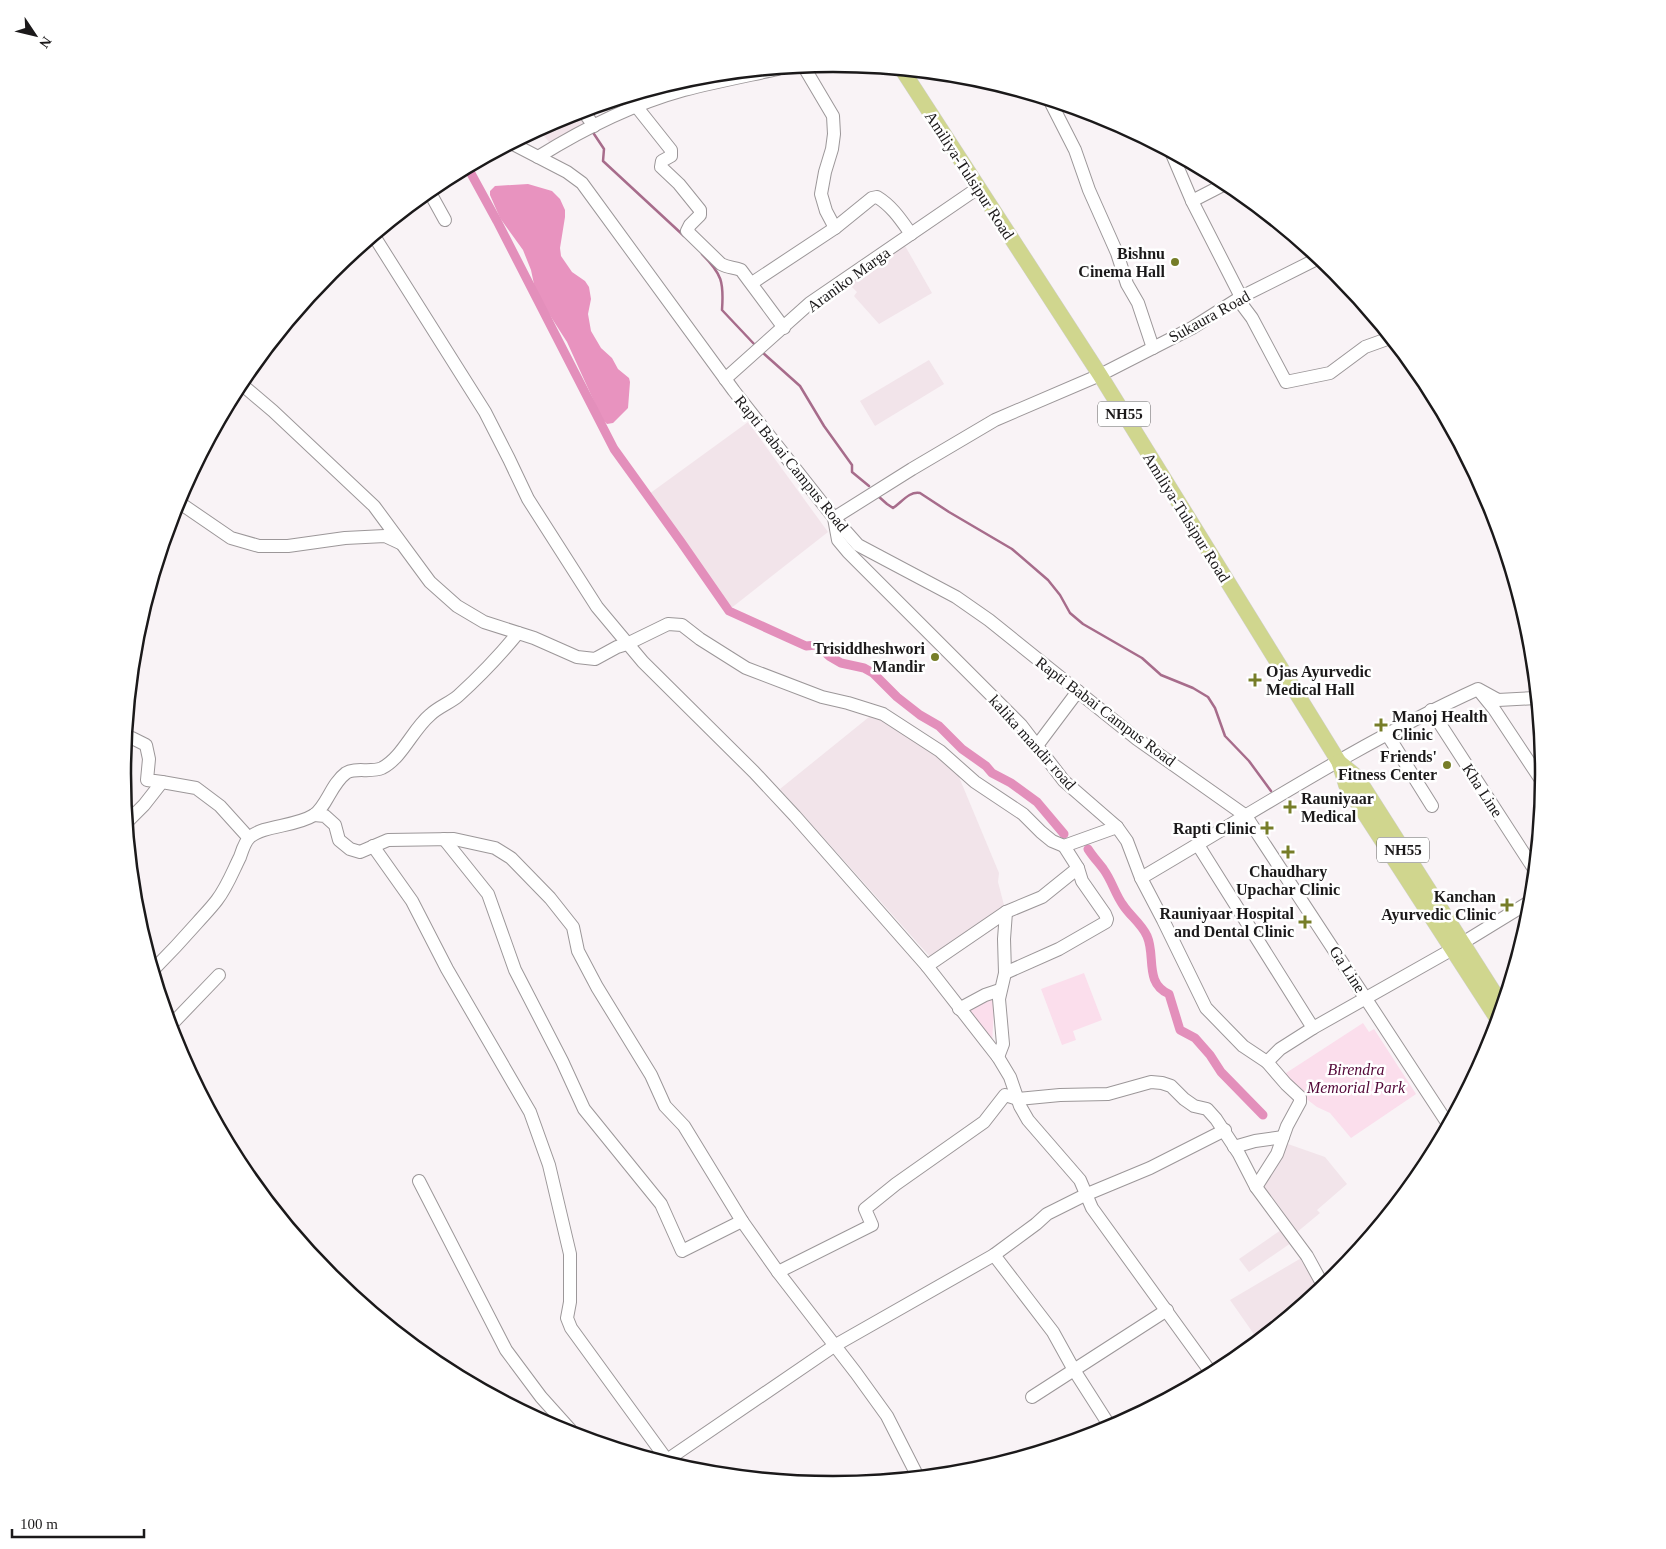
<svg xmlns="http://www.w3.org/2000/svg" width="1666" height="1549" font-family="Georgia,serif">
	<rect width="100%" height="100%" fill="#f9f3f6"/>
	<g fill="#f2e4ea">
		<path d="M577 113 585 123 550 143 539 130 561 118Z"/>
		<path d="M904 244 932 293 879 324 854 296 857 292 846 281Z"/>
		<path d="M929 360 944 384 875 426 860 401Z"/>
		<path d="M748 422 828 532 730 609 649 494Z"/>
		<path d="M874 713 962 774 959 777 999 873 998 882 1005 909 933 960 780 789Z"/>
		<path d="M1288 1144 1325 1157 1347 1184 1317 1210 1320 1213 1296 1233 1262 1185Z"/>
		<path d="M1281 1230 1291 1243 1249 1272 1239 1259Z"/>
		<path d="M1303 1257 1321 1289 1306 1302 1287 1310 1289 1315 1258 1340 1230 1300Z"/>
	</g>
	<g fill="#fbdeec">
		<path d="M1084 973 1102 1020 1073 1031 1076 1040 1062 1045 1041 989Z"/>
		<path d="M995 994 992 1044 966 1009Z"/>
		<path d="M1363 1023 1369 1032 1374 1029 1416 1094 1351 1138 1330 1113 1317 1107 1300 1094 1283 1075Z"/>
	</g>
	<path fill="#e893bf" d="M528 184 552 191 560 199 565 210V217L560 248 561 256 572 272 585 281 589 287 591 299 588 314 591 331 601 348 612 358 618 369 629 378 630 382 628 408 613 423 607 424 602 419 567 342 544 306 535 289 531 270 523 250 500 218 490 195V191L495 186Z"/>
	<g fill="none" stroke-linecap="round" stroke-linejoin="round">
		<g stroke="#a76c8b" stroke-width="2.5">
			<path d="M592 131 604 149 603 161 684 236"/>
			<path d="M702 254C722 274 724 282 722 310L755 345"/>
			<path d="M762 352 800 386 824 426 852 465V472L869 486"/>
			<path d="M878 496 887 504 893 508C902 502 909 491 920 493L949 512 1012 549 1048 580 1060 595 1070 613 1083 624 1142 658 1161 675 1193 688 1208 697 1215 708 1225 736 1249 761 1271 791"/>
		</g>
		<g stroke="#e38fbb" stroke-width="9">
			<path d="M468 168 497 221 614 449 681 542 729 611 806 646 817 645 829 656 841 663 864 668 873 673 897 697 920 715 939 726 962 749 986 766 992 773 1011 783 1037 802 1064 834"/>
			<path d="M1088 849C1093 857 1099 863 1104 870 1112 881 1115 894 1123 905 1130 916 1141 923 1147 936 1156 956 1144 983 1169 994L1180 1030 1195 1038 1210 1055 1221 1072 1263 1115"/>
		</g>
		<g stroke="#9c9799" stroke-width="14">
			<g id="minor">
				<path d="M804 67 833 116 834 134 832 149 825 172 821 194 826 211 835 228"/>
				<path d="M1050 101 1075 150 1089 190 1117 253 1127 284 1138 303 1153 348"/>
				<path d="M636 106 671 150V156L662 161 661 167 679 184 700 210V215L690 225 687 231 721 264C728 268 734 267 741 270L784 328"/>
				<path d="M583 111 594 126"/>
				<path d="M513 144 567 172 582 183 734 391 834 518 858 545 956 597 989 620 1137 739 1246 816 1448 1124"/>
				<path d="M1172 154 1192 201 1241 297 1243 306 1252 318 1286 382 1330 373 1365 347 1390 338"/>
				<path d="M538 157C583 129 633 104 684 90 715 82 746 76 778 69"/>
				<path d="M429 191 445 220"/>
				<path d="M1192 201 1227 183"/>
				<path d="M374 236 485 412 509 459 528 499 597 607 643 662 754 772 795 816 927 966 998 1057 1010 1077 1020 1106 1028 1120 1080 1180 1092 1208 1212 1374"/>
				<path d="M752 283 835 228 872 198 877 197C892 206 901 220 911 234"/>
				<path d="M725 379 810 303 978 188"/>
				<path d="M240 383 273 411 374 506 430 582 457 606 484 622 534 638 577 657 595 659 617 647 627 644 668 624 682 625 700 639 746 668 822 697 848 703 883 714 940 751 975 782 1023 814 1041 832 1052 841 1064 846 1117 827"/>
				<path d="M177 501 231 538 259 546H288L345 538 385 536 400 543"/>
				<path d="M1481 693 1494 709 1543 783"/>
				<path d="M1431 710 1534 869"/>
				<path d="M1387 734 1432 806"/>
				<path d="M126 740 132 738 146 745 149 759 147 780 162 782"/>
				<path d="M1036 747 1078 691"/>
				<path d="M314 815 325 816 335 825 339 840 350 849 360 852 388 840 454 839 495 848 511 858 550 898 573 927 578 951 597 987 651 1075 665 1106 684 1126 742 1221 778 1272 856 1373 887 1416 918 1477"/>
				<path d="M127 822 144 805 162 782 196 788 220 806 248 837"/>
				<path d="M444 839 488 894 515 970 562 1061 584 1109 661 1204 682 1251 742 1221"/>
				<path d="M1198 845 1313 1028"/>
				<path d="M373 846 412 901 447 969 530 1112 549 1165 570 1254V1302L567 1318 571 1328 667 1460 666 1463"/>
				<path d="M1141 878C1252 813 1361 742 1478 689L1498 700 1536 698"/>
				<path d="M927 966 1006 912 1042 897 1078 868 1064 846"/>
				<path d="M153 970C168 955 183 939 197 923 204 915 211 908 217 900 227 887 233 871 240 857 242 851 245 841 250 837 264 825 295 827 314 815 327 806 331 784 346 773 355 767 371 773 382 768 402 758 413 729 430 715 438 707 450 703 458 696 480 676 500 655 518 633"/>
				<path d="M1005 973 1059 949 1106 922 1107 919 1105 914 1082 881 1078 868"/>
				<path d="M959 1009 985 995 1000 990"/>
				<path d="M170 1026 219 975"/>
				<path d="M998 1057 1003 1044 999 999 1005 973 1004 939 1006 912"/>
				<path d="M1267 1062 1280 1049 1313 1028 1451 950 1531 901"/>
				<path d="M1234 1147 1255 1141 1283 1137"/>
				<path d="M419 1181 506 1350 541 1397 576 1436"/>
				<path d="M1256 1187 1277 1154 1287 1126 1300 1102V1097L1286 1084 1267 1062 1243 1046 1206 1008 1163 920 1141 878 1127 841 1117 827 1064 781 1021 725 848 552 838 540 834 518 912 469 995 420 1100 375 1192 328 1241 297 1319 258"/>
				<path d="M994 1255 1053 1332 1074 1370 1111 1428"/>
				<path d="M778 1272 872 1225 865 1209 896 1184 984 1122 1005 1095 1018 1099 1060 1095 1108 1094 1151 1082 1162 1083 1171 1086 1184 1099 1194 1106 1207 1109 1216 1119 1239 1154 1256 1187 1307 1256 1324 1287"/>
				<path d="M1032 1397 1167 1310"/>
				<path d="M667 1460 834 1346 994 1255 1036 1224 1047 1214 1085 1195 1150 1168 1225 1130"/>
			</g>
		</g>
		<g stroke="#d1d1d1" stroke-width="16">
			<g id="major">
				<path d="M903 71 1100 375 1339 762 1346 785 1498 1020"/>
				<path d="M1339 762 1357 777 1502 1005"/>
			</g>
		</g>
		<use href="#minor" stroke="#fff" stroke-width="12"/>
		<use href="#major" stroke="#d0d68e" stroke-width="15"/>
	</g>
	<g fill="#767d28" stroke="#fff" stroke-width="2">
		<circle cx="1175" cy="262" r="5"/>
		<circle cx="935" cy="657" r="5"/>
		<path d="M1252.5 672.5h5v5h5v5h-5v5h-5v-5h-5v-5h5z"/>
		<path d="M1378.5 717.5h5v5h5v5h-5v5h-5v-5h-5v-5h5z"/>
		<circle cx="1447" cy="765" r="5"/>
		<path d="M1287.5 799.5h5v5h5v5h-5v5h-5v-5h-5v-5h5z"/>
		<path d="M1264.5 820.5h5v5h5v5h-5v5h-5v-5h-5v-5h5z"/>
		<path d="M1285.5 844.5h5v5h5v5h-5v5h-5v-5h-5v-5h5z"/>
		<path d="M1504.5 897.5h5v5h5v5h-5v5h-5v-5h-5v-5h5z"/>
		<path d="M1302.5 914.5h5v5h5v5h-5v5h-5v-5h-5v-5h5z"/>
	</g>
	<g text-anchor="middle" stroke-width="5" stroke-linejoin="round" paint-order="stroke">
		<g fill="#fff" stroke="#5f5e5f" stroke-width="1">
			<rect x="1098" y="401.5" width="52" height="25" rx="4"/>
			<rect x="1377" y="837.5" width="52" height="25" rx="4"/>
		</g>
		<g font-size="15" font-weight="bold" fill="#1b191a">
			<text x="1124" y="419">NH55</text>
			<text x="1403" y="855">NH55</text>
		</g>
		<g font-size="16" fill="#1b191a" stroke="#fff">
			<text transform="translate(970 175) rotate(57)" y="6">Amiliya-Tulsipur Road</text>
			<text transform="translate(848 279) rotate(-36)" y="6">Araniko Marga</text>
			<text transform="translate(1209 316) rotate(-29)" y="6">Sukaura Road</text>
			<text transform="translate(792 463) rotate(51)" y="6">Rapti Babai Campus Road</text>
			<text transform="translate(1187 517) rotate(58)" y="6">Amiliya-Tulsipur Road</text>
			<text transform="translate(1106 711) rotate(37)" y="6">Rapti Babai Campus Road</text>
			<text transform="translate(1033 742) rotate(48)" y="6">kalika mandir road</text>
			<text transform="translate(1483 790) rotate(57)" y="6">Kha Line</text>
			<text transform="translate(1348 969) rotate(57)" y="6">Ga Line</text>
		</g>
		<g font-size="16" font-weight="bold" fill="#1b191a" stroke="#fff" text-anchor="end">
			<text x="1165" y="259">Bishnu<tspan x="1165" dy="18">Cinema Hall</tspan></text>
			<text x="925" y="654">Trisiddheshwori<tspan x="925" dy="18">Mandir</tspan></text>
			<text x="1266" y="677" text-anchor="start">Ojas Ayurvedic<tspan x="1266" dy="18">Medical Hall</tspan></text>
			<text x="1392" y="722" text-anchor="start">Manoj Health<tspan x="1392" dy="18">Clinic</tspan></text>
			<text x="1437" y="762">Friends'<tspan x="1437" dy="18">Fitness Center</tspan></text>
			<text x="1301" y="804" text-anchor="start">Rauniyaar<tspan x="1301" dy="18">Medical</tspan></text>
			<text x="1256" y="834">Rapti Clinic</text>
			<text x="1288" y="877" text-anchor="middle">Chaudhary<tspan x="1288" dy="18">Upachar Clinic</tspan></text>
			<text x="1496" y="902">Kanchan<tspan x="1496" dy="18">Ayurvedic Clinic</tspan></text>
			<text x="1294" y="919">Rauniyaar Hospital<tspan x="1294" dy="18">and Dental Clinic</tspan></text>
		</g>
		<g font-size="16" font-style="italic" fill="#540939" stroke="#fff">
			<text x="1356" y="1075">Birendra<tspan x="1356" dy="18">Memorial Park</tspan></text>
		</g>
	</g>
	<path d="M0 0H1666V1549H0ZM131 774a702 702 0 1 1 1404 0a702 702 0 1 1-1404 0Z" fill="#fff" fill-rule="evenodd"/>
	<path fill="none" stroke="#1b191a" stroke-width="2.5" d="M131 774a702 702 0 1 1 1404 0a702 702 0 1 1-1404 0Z"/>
	<g transform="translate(35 35) rotate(125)" stroke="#ffffff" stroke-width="4" paint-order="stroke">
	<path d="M0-4L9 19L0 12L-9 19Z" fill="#1b191a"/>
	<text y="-8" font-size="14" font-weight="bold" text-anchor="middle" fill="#1b191a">N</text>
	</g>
	<path d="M12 1529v8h132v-8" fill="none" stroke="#1b191a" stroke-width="2.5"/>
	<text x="20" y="1529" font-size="15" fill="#1b191a" stroke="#ffffff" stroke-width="4" paint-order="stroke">100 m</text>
</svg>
